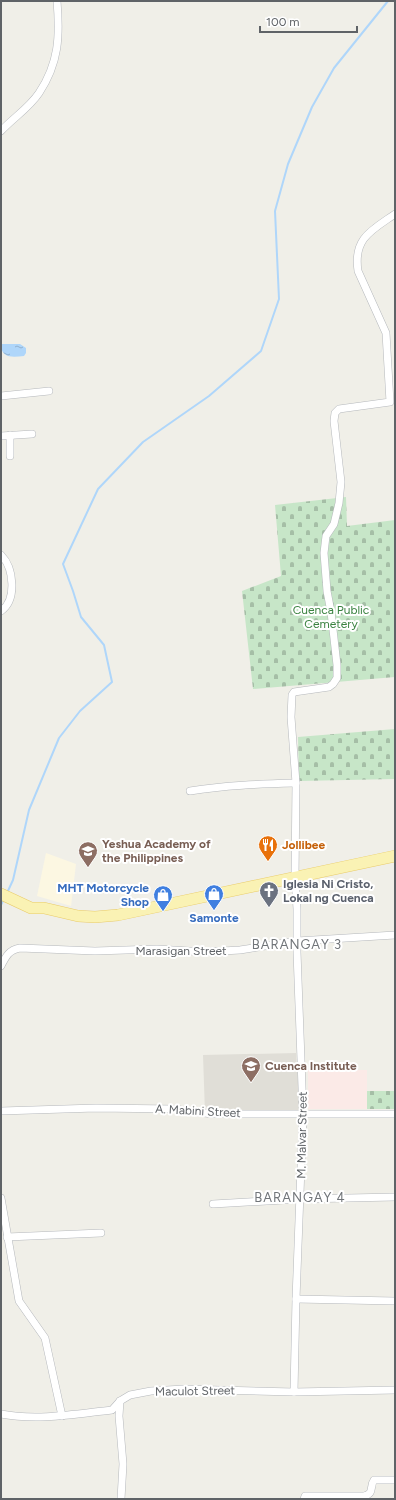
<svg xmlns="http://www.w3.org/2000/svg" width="396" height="1500" font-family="Figtree,sans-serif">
	<defs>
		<pattern id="cemetery-stones" width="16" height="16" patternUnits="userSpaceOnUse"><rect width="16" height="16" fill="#c7e6c8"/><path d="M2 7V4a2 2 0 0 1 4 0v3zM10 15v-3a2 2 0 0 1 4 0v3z" fill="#a5bea6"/></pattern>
		<pattern id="water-ripples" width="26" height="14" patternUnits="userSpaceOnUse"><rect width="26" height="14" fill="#afd6fa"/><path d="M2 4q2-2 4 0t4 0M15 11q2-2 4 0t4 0" fill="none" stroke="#92b1ce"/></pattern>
	</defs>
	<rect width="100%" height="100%" fill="#f0efe8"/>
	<path fill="#fcf7e2" d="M46 853 76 864 71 906 37 896Z"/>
	<path fill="#e0ded7" d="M296 1053 300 1112 205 1113 203 1055Z"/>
	<rect fill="#fbeae7" x="308" y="1070" width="59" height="39"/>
	<g fill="url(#cemetery-stones)">
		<path d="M346 497 347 526 395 520V677L253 689 242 591 281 576 275 505Z"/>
		<path d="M395 729V779L299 781 298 737Z"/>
		<rect x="367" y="1091" width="28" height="18"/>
	</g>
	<path fill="url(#water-ripples)" d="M1 344H20L26 348V353L24 356C13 357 1 359 1 344Z"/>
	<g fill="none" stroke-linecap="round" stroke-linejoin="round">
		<g stroke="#afd6fa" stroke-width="2">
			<path d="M7 893 13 880 29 810 59 738 80 711 112 682 104 645 81 617 73 591 63 564 98 489 143 442 209 396 261 351 279 299 275 211 288 164 312 107 334 68 388 1"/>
			<path d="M1 905 4 899"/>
		</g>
		<g stroke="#b5b8bc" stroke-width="8">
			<g id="street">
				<path d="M1 131C13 118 29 108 39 93 59 63 60 36 57 1"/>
				<path d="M1 396 49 391"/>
				<path d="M1 436 32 434"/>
				<path d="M10 456V435"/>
				<path d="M1 555C14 568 17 600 1 611"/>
				<path d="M190 791C225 785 261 784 296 783"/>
				<path d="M1 966C6 956 9 950 20 948L95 951 157 949 205 952 240 950 297 941 395 935"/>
				<path d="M1 1111 96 1108 174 1109 212 1114H395"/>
				<path d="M1 1198 19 1301 45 1338 62 1416"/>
				<path d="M213 1204 301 1199 395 1197"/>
				<path d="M7 1237 101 1233"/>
				<path d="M296 1299 395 1301"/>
				<path d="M294 1392 296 1299 303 1114 297 952V909L295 878 296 783 291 717 292 695 294 692 329 687 333 684 337 678V665L331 612 327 591 324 553 326 536 334 524 339 503 341 482 334 421 335 413 339 409 390 402 386 333 358 271C353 238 372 230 395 214"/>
				<path d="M120 1401 119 1416 123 1464 121 1499"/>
				<path d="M1 1414C38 1421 75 1414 112 1410L120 1401 130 1395 151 1391 183 1389 294 1392 395 1390"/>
				<path d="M304 1499 305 1496H364C375 1493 369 1487 374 1480H395"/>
			</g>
		</g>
		<g stroke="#e9cb69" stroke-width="12">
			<path id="primary" d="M1 894 31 908H44L78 916 95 917 118 915 395 856"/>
		</g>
		<use href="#street" stroke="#fff" stroke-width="7"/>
		<use href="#primary" stroke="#faf2b4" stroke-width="11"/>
	</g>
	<defs>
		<g id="restaurant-pin" transform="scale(1)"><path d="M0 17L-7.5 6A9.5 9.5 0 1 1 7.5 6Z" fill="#e8710a" stroke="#fff"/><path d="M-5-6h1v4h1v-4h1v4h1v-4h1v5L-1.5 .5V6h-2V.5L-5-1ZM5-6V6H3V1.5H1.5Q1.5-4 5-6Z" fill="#fff"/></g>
		<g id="school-pin" transform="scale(1)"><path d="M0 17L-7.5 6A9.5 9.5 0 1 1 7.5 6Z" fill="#8d6e63" stroke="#fff"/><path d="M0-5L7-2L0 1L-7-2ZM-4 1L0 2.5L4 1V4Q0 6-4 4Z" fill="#fff"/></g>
		<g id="church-pin" transform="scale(1)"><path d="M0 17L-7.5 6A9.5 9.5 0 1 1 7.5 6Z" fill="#6b7280" stroke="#fff"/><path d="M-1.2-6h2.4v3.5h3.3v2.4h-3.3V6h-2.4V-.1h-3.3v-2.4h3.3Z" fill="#fff"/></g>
		<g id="shop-pin" transform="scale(1)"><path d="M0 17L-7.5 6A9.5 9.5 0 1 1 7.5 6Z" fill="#3f7fe0" stroke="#fff"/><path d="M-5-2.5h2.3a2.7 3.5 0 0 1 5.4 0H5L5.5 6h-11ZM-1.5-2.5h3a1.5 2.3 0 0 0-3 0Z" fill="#fff"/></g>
	</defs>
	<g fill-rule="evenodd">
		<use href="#restaurant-pin" x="268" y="845"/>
		<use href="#school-pin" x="88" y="851"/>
		<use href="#church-pin" x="269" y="891"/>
		<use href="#shop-pin" x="214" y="894"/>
		<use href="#shop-pin" x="163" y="895"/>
		<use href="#school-pin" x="251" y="1066"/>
	</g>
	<g text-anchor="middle" stroke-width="4" stroke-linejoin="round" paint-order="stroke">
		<g font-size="12" fill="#3b8341" stroke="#fff">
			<text x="331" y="614">Cuenca Public<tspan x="331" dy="14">Cemetery</tspan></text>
		</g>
		<g font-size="12" font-weight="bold" fill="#785e54" stroke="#fff" text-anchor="start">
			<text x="102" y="848">Yeshua Academy of<tspan x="102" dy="14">the Philippines</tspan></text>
			<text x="265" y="1070">Cuenca Institute</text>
		</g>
		<g font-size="12" font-weight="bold" fill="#c56008" stroke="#fff" text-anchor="start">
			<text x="282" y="849">Jollibee</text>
		</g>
		<g font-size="12" font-weight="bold" fill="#5b616d" stroke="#fff" text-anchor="start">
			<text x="283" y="888">Iglesia Ni Cristo,<tspan x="283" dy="14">Lokal ng Cuenca</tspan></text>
		</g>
		<g font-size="12" font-weight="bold" fill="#366cbe" stroke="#fff" text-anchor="end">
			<text x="149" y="892">MHT Motorcycle<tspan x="149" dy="14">Shop</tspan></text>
			<text x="214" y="922" text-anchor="middle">Samonte</text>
		</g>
		<g font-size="12" fill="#5f6367" stroke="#fff">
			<text x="181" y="955">Marasigan Street</text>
			<text transform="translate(198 1111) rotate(3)" y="4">A. Mabini Street</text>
			<text transform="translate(302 1135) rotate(-89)" y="4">M. Malvar Street</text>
			<text transform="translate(195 1391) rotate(-1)" y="4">Maculot Street</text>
		</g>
		<g font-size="13" letter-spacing="1" fill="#717579" stroke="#fff">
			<text x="297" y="949">BARANGAY 3</text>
			<text x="300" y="1202">BARANGAY 4</text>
		</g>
	</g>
	<rect width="396" height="1500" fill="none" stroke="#5f6367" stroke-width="4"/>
	<path d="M260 26v6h97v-6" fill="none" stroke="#5f6367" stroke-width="2"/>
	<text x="266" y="26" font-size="12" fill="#5f6367" stroke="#ffffff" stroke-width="3" paint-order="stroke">100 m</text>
</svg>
